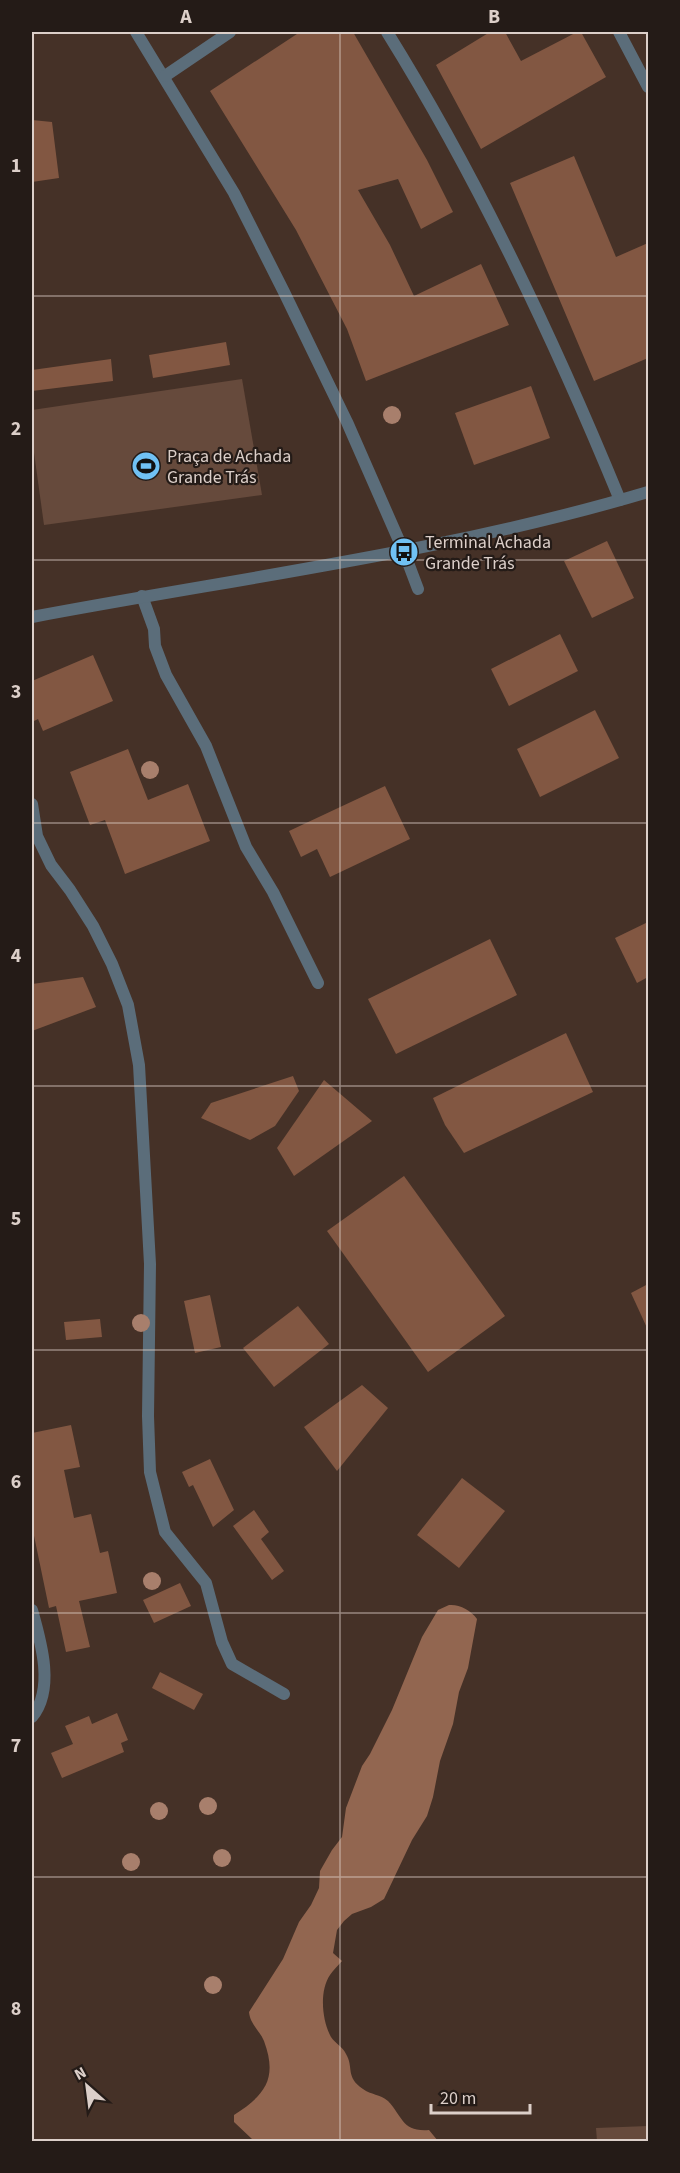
<svg xmlns="http://www.w3.org/2000/svg" width="680" height="2173" font-family="'Source Sans 3',sans-serif">
	<rect width="100%" height="100%" fill="#453127"/>
	<g fill="#664a3c">
		<path d="M242 379 262 495 44 525 32 438V410Z"/>
		<path d="M648 2126V2141H597L596 2128Z"/>
	</g>
	<path fill="#926650" d="M449 1605C459 1604 471 1610 477 1619L468 1668 459 1692 453 1724 440 1761 433 1797 427 1816 412 1840 384 1899 371 1907 352 1914 344 1921 337 1930 333 1953 342 1961C338 1966 333 1970 330 1975 319 1991 322 2021 331 2037 335 2043 343 2047 346 2054 354 2067 345 2077 363 2089 371 2095 380 2094 388 2101 403 2117 402 2132 429 2130L438 2141H259L252 2139 234 2122V2115C265 2095 278 2079 264 2041 260 2031 250 2024 249 2012L283 1959 299 1922 311 1905 319 1888 320 1871 332 1850 342 1837 346 1808 362 1766 370 1754 392 1710 422 1637 438 1610Z"/>
	<g fill="#825742">
		<path d="M300 32H353L427 160 453 212 421 229 398 179 358 190 390 245 414 296 481 264 509 325 366 381 347 329 296 230 210 91Z"/>
		<path d="M490 32H505L521 61 577 32H581L606 77 481 149 436 65Z"/>
		<path d="M32 120 52 122 59 178 32 182Z"/>
		<path d="M574 156 616 257 648 243V358L594 381 510 183Z"/>
		<path d="M226 342 230 365 153 378 149 355Z"/>
		<path d="M111 359 113 381 32 391V370Z"/>
		<path d="M531 386 550 438 474 465 455 413Z"/>
		<path d="M607 541 634 598 592 618 564 561Z"/>
		<path d="M560 634 578 671 509 706 491 669Z"/>
		<path d="M93 655 113 701 43 731 38 719 32 722V695L34 692 32 681Z"/>
		<path d="M595 710 619 758 540 797 517 749Z"/>
		<path d="M128 749 148 800 188 784 210 841 125 874 105 820 90 825 70 772Z"/>
		<path d="M385 786 410 839 330 877 317 849 301 857 289 831Z"/>
		<path d="M648 922V977L637 983 615 938Z"/>
		<path d="M490 939 517 995 396 1054 368 999Z"/>
		<path d="M83 977 96 1007 32 1031V984Z"/>
		<path d="M566 1033 593 1092 464 1153 445 1125 433 1098Z"/>
		<path d="M293 1076 299 1091 275 1126 250 1140 201 1118 211 1103Z"/>
		<path d="M324 1080 372 1121 294 1176 277 1148Z"/>
		<path d="M404 1176 505 1316 428 1372 327 1231Z"/>
		<path d="M648 1284V1330L631 1293Z"/>
		<path d="M210 1295 221 1347 195 1353 184 1301Z"/>
		<path d="M298 1306 329 1344 274 1387 243 1348Z"/>
		<path d="M100 1319 102 1337 66 1340 64 1322Z"/>
		<path d="M362 1385 388 1408 337 1471 304 1427Z"/>
		<path d="M71 1425 80 1467 64 1470 74 1518 91 1514 100 1553 108 1551 117 1593 79 1601 90 1647 66 1652 56 1606 49 1608 32 1526V1433Z"/>
		<path d="M210 1459 234 1510 213 1527 193 1485 189 1487 182 1472Z"/>
		<path d="M462 1478 505 1511 459 1568 417 1535Z"/>
		<path d="M254 1510 269 1532 261 1539 284 1571 272 1580 233 1526Z"/>
		<path d="M180 1583 191 1606 154 1623 143 1600Z"/>
		<path d="M160 1672 203 1694 194 1710 152 1688Z"/>
		<path d="M117 1713 128 1740 121 1743 124 1752 62 1778 51 1753 73 1744 65 1726 89 1716 92 1724Z"/>
	</g>
	<g fill="none" stroke-linecap="round" stroke-linejoin="round">
		<path stroke="#5b6d7a" stroke-width="12" d="M619 32 648 87"/>
		<g stroke="#5b6d7a" stroke-width="12">
			<path d="M136 32 234 193 284 292 347 422 404 552 418 589"/>
			<path d="M387 32C479 180 554 339 620 500"/>
			<path d="M165 76 230 32"/>
			<path d="M142 596 154 629 155 646 166 675 206 746 246 847 273 892 318 983"/>
			<path d="M32 617C238 578 447 552 648 492"/>
			<path d="M32 804 37 836 51 865 70 890 93 926 112 964 128 1005 139 1065 150 1264 148 1416 150 1472 165 1532 206 1583 222 1642 232 1664 284 1694"/>
			<path d="M32 1610C41 1642 55 1689 32 1717"/>
		</g>
	</g>
	<g fill="#a87f6c">
		<circle cx="392" cy="415" r="9"/>
		<circle cx="150" cy="770" r="9"/>
		<circle cx="141" cy="1323" r="9"/>
		<circle cx="152" cy="1581" r="9"/>
		<circle cx="208" cy="1806" r="9"/>
		<circle cx="159" cy="1811" r="9"/>
		<circle cx="222" cy="1858" r="9"/>
		<circle cx="131" cy="1862" r="9"/>
		<circle cx="213" cy="1985" r="9"/>
	</g>
	<path fill="none" stroke="#dccfc9" stroke-width="1.5" stroke-opacity="0.55" d="M340 32V2142M32 296H648M32 560H648M32 823H648M32 1086H648M32 1350H648M32 1613H648M32 1877H648"/>
	<defs>
		<g id="stadium-disc" transform="scale(1.5)"><circle r="9.5" fill="#70c1f4" stroke="#241b17"/><path d="M0-5a6.5 5 0 1 0 0 10a6.5 5 0 1 0 0-10ZM-3.5-1.8h7v3.6h-7Z" fill="#111"/></g>
		<g id="bus-disc" transform="scale(1.5)"><circle r="9.5" fill="#70c1f4" stroke="#241b17"/><path d="M-5-6H5V4H4V6H2V4H-2V6H-4V4H-5ZM-3.5-4V0h7V-4ZM-3.5 1.2v1.5H-2V1.2ZM2 1.2v1.5H3.5V1.2Z" fill="#111"/></g>
	</defs>
	<g fill-rule="evenodd">
		<use href="#stadium-disc" x="146" y="466"/>
		<use href="#bus-disc" x="404" y="552"/>
	</g>
	<g text-anchor="middle" stroke-width="4.5" stroke-linejoin="round" paint-order="stroke">
		<g font-size="18" fill="#dccfc9" stroke="#241b17" text-anchor="start">
			<text x="167" y="462">Praça de Achada<tspan x="167" dy="21">Grande Trás</tspan></text>
			<text x="425" y="548">Terminal Achada<tspan x="425" dy="21">Grande Trás</tspan></text>
		</g>
	</g>
	<rect width="680" height="2173" fill="none" stroke="#241b17" stroke-width="66"/>
	<g transform="translate(87 2086) rotate(332)" stroke="#241b17" stroke-width="4.5" paint-order="stroke">
	<path d="M0-4.5L10 22L0 15L-10 22Z" fill="#dccfc9"/>
	<text y="-9" font-size="16" font-weight="bold" text-anchor="middle" fill="#dccfc9">N</text>
	</g>
	<path d="M431 2104v9h99v-9" fill="none" stroke="#dccfc9" stroke-width="3"/>
	<text x="440" y="2104" font-size="18" fill="#dccfc9" stroke="#241b17" stroke-width="4.5" paint-order="stroke">20 m</text>
	<rect x="33" y="33" width="614" height="2107" fill="none" stroke="#dccfc9" stroke-width="2"/>
	<g font-size="20" text-anchor="middle" font-weight="bold" fill="#dccfc9">
		<text x="186" y="23">A</text>
		<text x="494" y="23">B</text>
		<text x="16" y="172">1</text>
		<text x="16" y="435">2</text>
		<text x="16" y="698">3</text>
		<text x="16" y="962">4</text>
		<text x="16" y="1225">5</text>
		<text x="16" y="1488">6</text>
		<text x="16" y="1752">7</text>
		<text x="16" y="2015">8</text>
	</g>
</svg>
